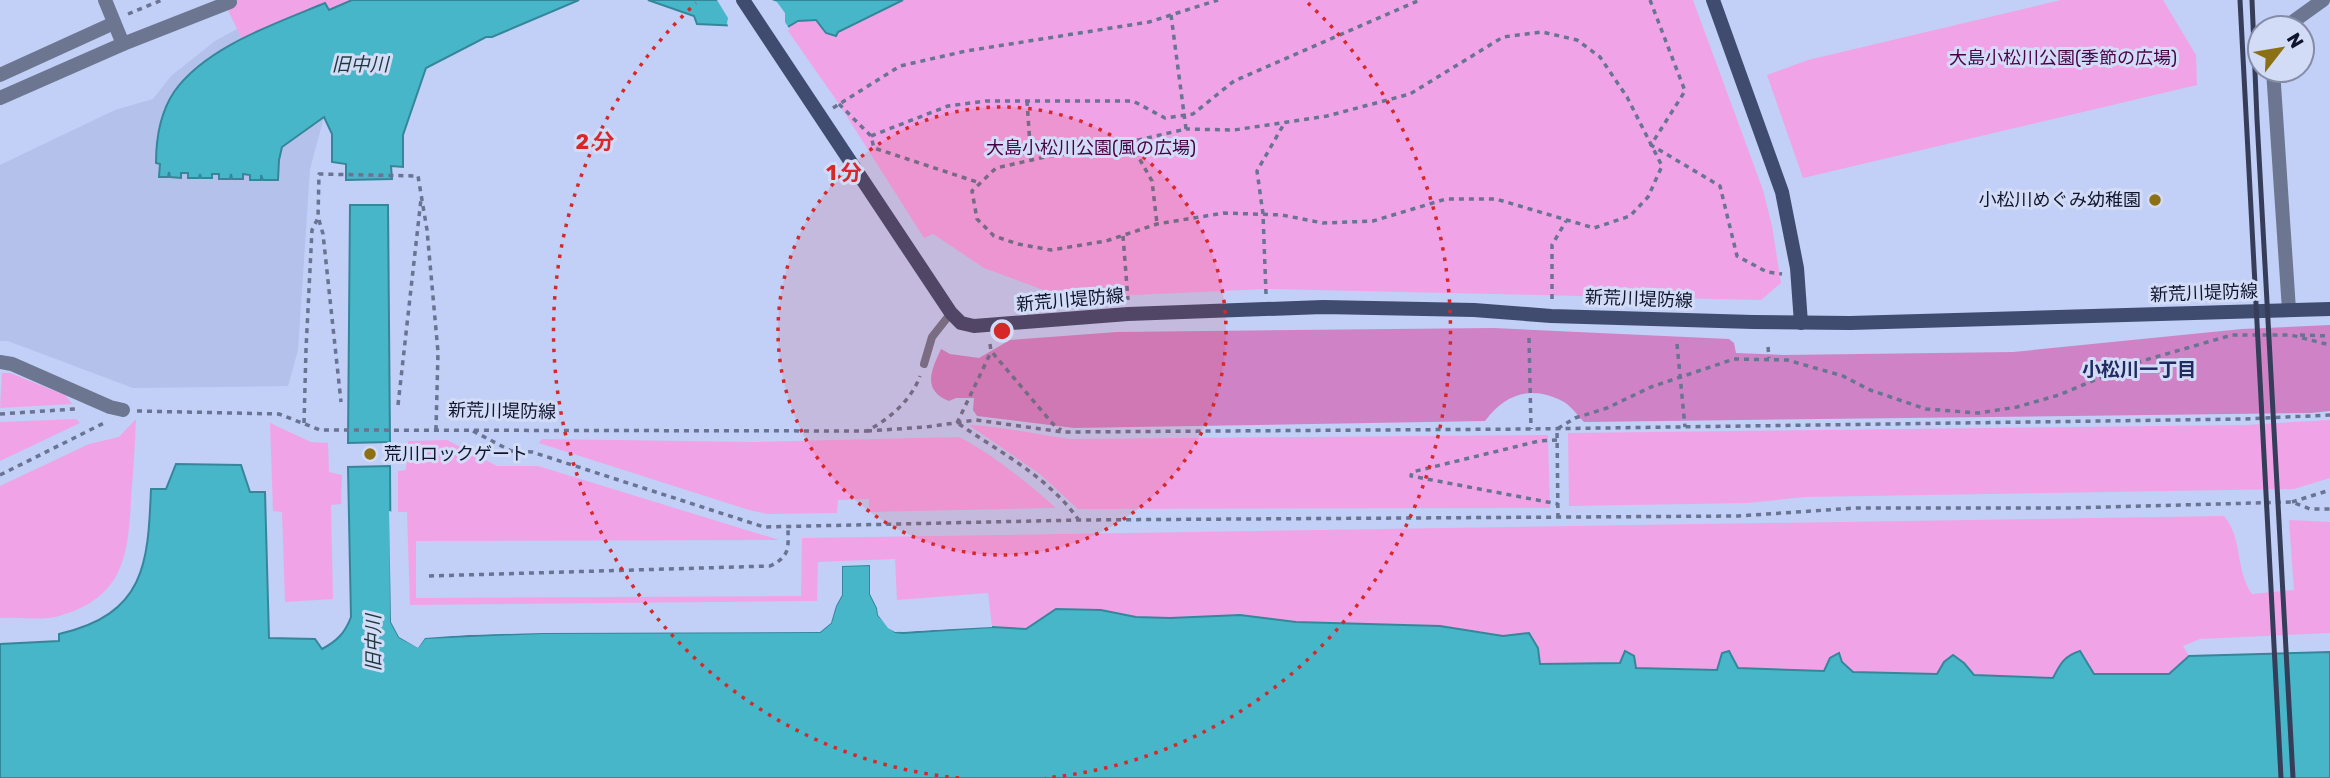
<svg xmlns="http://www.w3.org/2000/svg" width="2330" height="778" font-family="Rubik,'Noto Sans JP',sans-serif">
	<rect width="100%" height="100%" fill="#c2cff6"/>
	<path fill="#b3c1eb" d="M273 9 324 117 310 169 298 350 288 386 133 388 8 341H0V165L115 110 153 99 171 76 215 41Z"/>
	<g fill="#f0a4e7">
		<path d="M223 0H352L328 10 325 3 242 39Z"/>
		<path d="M903 0H1693L1763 190 1772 226 1781 283 1761 300 1267 289 1046 299V291L984 268 933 234 924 238 839 104 786 28C808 16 817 21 838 32Z"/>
		<path d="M2061 0H2163L2196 55 2197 85 1803 178 1767 75 1808 60Z"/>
		<path d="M2 373H10L65 395 72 404 0 408Z"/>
		<path d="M76 419 80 423 0 461V422Z"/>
		<path d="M136 419C135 446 133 473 131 500 128 557 123 598 59 616 42 621 18 617 0 618V486L89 444 119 437Z"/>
		<path d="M2330 420V478L2294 489 1805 497 1748 503 1569 506 1568 433 2246 425Z"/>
		<path d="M270 423 311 442 328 443 329 472 342 475 341 504 331 505 333 599 285 602 282 512 273 511Z"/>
		<path d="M969 425C1001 426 1037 435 1070 439L1548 435 1550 508 1078 509 1040 474Z"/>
		<path d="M959 437C995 456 1025 481 1056 508L869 512V499L838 500 837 513 768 514 749 510 539 443 542 439 756 442Z"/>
		<path d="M447 440 497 466H538L779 540 416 541V598L801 596 802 538 2224 516C2243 538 2235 570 2252 594L2294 590 2289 520 2330 522V633L2200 639 2183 646 2189 656 2169 674H2093L2060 664 2053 678 1974 675 1964 663 1944 662 1938 674 1853 672 1842 662 1830 658 1824 671 1737 668 1722 653 1717 670 1636 668 1620 663 1540 664 1538 648 1529 633 1503 636 1440 626 1296 622 1240 615 1170 618 1136 617 1101 610 1056 609 1026 629 992 627 988 593 897 600 895 559 818 562 817 601 410 605 407 512H398V471L406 470 408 441Z"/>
	</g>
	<path fill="#cf83c6" d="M2330 325V411L2311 413 1584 422C1578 416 1571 406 1564 402 1532 385 1506 393 1485 421L1074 428 977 416 973 410 974 398H956L949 401C921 390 932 369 941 349L950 354 979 358 1010 340 1117 332 1493 328 1729 339 1734 343 1736 353 1783 355 2013 352 2242 329Z"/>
	<g fill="#47b6c9" stroke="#36869a" stroke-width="2">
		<path d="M352 0H579L492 37H486L426 68 403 135V167L391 166 392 179 346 180V164L332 162V134L324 117 282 147 279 160 278 180H263L261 175V180H250V175L243 174V179H232L231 174 230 179H219V174H212V178H201L200 174 199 178H188V173H181V178L170 177 169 172 168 177H159L160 164 156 163C156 138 160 113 174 92 205 47 277 23 325 3L329 10Z"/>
		<path d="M648 0H903L838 32 836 36 826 33 816 20 798 21 786 28 697 24 694 16Z"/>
		<path d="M350 205H388L390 442 348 443Z"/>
		<path d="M176 464 241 465 250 492H265L269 638 315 639 322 649C337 641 345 633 351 617L348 467 390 466 391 622 399 637 418 647 425 638 542 633 820 632 831 623 836 606 842 595V566L870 565V594L877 608 878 615 895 632 903 633 992 627 1026 629 1056 609 1101 610 1136 617 1170 618 1240 615 1296 622 1440 626 1503 636 1529 633 1538 648 1540 664 1620 663 1625 651 1634 656 1636 668 1717 670 1722 653 1729 651 1738 668 1824 671 1830 658 1839 653 1842 662 1853 672 1937 674 1944 662 1953 655 1964 663 1974 675 2053 678C2060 664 2064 656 2080 651L2094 674H2169L2189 656 2330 652V778H0V644L59 641V634C145 614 148 565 151 489H166Z"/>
	</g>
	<g fill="#c2cff6">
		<path d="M717 0H772L777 2 785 13V22L790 30 729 29 727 23 728 18Z"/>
		<path d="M389 511 393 512 394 621 402 634 417 643 424 635 466 632 542 629H818L829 621 833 604 839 594V563L870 561 873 564 874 593 881 607V614L890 625 897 629 992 624V627L895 632 888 628 878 615 877 608 870 594V565L842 566V595L836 606 831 623 820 632 542 633 466 635 425 638 418 648 399 637 391 622Z"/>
	</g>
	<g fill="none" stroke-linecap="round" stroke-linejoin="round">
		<g stroke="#697392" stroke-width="3.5" stroke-dasharray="5 5" stroke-linecap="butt">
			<path d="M1650 0 1685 91 1651 145 1720 186 1737 256 1767 272 1782 274"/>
			<path d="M128 14 162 0"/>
			<path d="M1171 15 1186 129 1099 149 1045 157 996 168 972 191 977 219 994 236 1018 244 1051 250 1106 241 1157 224 1224 213 1282 215 1323 223 1373 221 1446 199H1496L1594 228 1630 216 1648 197 1662 166 1627 97 1600 57 1577 40 1542 32 1503 37 1410 94 1327 116 1234 130 1186 129"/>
			<path d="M1027 101 1031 160"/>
			<path d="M839 104 871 136 874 148 980 183"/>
			<path d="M833 108 900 66 966 51 1149 22 1218 0"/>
			<path d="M871 136 948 106 986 101H1133L1165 118 1193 114 1234 81 1420 0"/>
			<path d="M1130 142 1152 181 1157 224"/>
			<path d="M319 220 323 234 341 402"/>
			<path d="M1123 236 1128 300"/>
			<path d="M1266 294 1263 214 1257 171 1285 122"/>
			<path d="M1552 299V245L1566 221"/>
			<path d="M2300 335 2330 336"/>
			<path d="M1529 338 1531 429"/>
			<path d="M990 344 991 351 1053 424 1061 430"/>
			<path d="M1677 344 1685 427"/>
			<path d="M1768 347 1769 358"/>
			<path d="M398 405 421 199"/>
			<path d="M137 411 279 414 320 430 867 431C889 419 911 401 920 376"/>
			<path d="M0 414 75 409"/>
			<path d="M304 423 306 349 312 230 318 218 319 174 418 176 427 230 438 352 436 429"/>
			<path d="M957 423 991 352"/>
			<path d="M959 424C1000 452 1049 478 1078 519"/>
			<path d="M473 431 511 451 532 452 764 527 1078 520 1738 516 1856 508H2069L2292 502 2310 509H2330"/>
			<path d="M867 431 926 427 976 420 1063 432 1531 429 2244 419 2330 415"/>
			<path d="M1557 440 1539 441 1412 472 1411 476 1558 504"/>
			<path d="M0 475 104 423"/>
			<path d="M2292 502 2330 490"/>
			<path d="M1558 518 1557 429 1575 418 1607 408 1651 387 1734 359 1787 360 1843 376 1870 390 1926 409 1978 413 2017 407 2059 395 2135 363 2232 335H2291L2330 345"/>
			<path d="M429 576 770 566C791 556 788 547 788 527"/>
		</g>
		<path stroke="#6d7690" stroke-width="8" d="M924 364 932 337 951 313"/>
		<g stroke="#6d7690" stroke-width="14">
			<path d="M105 0 123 44"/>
			<path d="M2284 28 2323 0"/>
			<path d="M2273 70 2289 310"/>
			<path d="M0 75 114 23"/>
			<path d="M0 98 123 44 230 2"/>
			<path d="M0 362 12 364 110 407 123 410"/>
		</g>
		<g stroke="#404b70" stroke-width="14">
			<path d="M743 0 951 313 961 323 974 326 1128 314 1323 307 1474 310 1551 316 1753 322 1850 323 2330 309"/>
			<path d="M1713 0 1782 192 1797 268 1801 323"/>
		</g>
		<g stroke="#363d58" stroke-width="5">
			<path d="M2240 0 2281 778"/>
			<path d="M2252 0 2257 119 2293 778"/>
		</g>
	</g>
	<circle cx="1002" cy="331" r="224" fill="#d62828" fill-opacity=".12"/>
	<g fill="none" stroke="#d62828" stroke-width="3.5" stroke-dasharray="3.5 7">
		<circle cx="1002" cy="331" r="224"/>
		<path d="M959 778A449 449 0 0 1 696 3M1308 3A449 449 0 0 1 1045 778"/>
	</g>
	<g fill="#8c7114" stroke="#d3dcf7" stroke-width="2.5">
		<circle cx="2155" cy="200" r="7"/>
		<circle cx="370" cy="454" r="7"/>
	</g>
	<g text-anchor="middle" stroke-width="6" stroke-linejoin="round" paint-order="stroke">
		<g font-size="18" fill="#4a0246" stroke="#d3dcf7">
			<text x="2063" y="64">大島小松川公園(季節の広場)</text>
			<text x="1091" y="154">大島小松川公園(風の広場)</text>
		</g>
		<g font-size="18" fill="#0f152c" stroke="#d3dcf7" text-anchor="end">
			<text x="2141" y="206">小松川めぐみ幼稚園</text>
			<text x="384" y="460" text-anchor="start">荒川ロックゲート</text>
		</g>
		<g font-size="18" fill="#0f152c" stroke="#d3dcf7">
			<text transform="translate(2204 293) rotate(-2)" y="6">新荒川堤防線</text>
			<text transform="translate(1639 299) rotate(2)" y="6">新荒川堤防線</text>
			<text transform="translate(1070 300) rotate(-5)" y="6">新荒川堤防線</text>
			<text transform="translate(502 411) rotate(1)" y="6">新荒川堤防線</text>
		</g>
		<g font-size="19" font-style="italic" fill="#1f383d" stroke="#d3dcf7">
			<text x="360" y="71">旧中川</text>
			<text transform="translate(373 643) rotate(-90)" y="7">旧中川</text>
		</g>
		<g font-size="19" font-weight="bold" fill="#202b60" stroke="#d3dcf7">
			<text x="2139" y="376">小松川一丁目</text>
		</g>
	</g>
	<circle cx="1002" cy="331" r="10" fill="#d62828" stroke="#d3dcf7" stroke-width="3.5"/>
	<g font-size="21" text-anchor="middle" font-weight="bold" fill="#d62828" stroke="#d3dcf7" stroke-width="6" stroke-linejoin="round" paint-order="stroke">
		<text x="595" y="149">2 分</text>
		<text x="844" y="180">1 分</text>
	</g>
	<g transform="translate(2281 49) rotate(59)"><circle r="33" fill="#d3dcf7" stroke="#858ca6" stroke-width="2"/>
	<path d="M0-5L12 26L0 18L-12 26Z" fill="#8c7114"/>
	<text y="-10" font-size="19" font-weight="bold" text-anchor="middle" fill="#0f152c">N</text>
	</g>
</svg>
